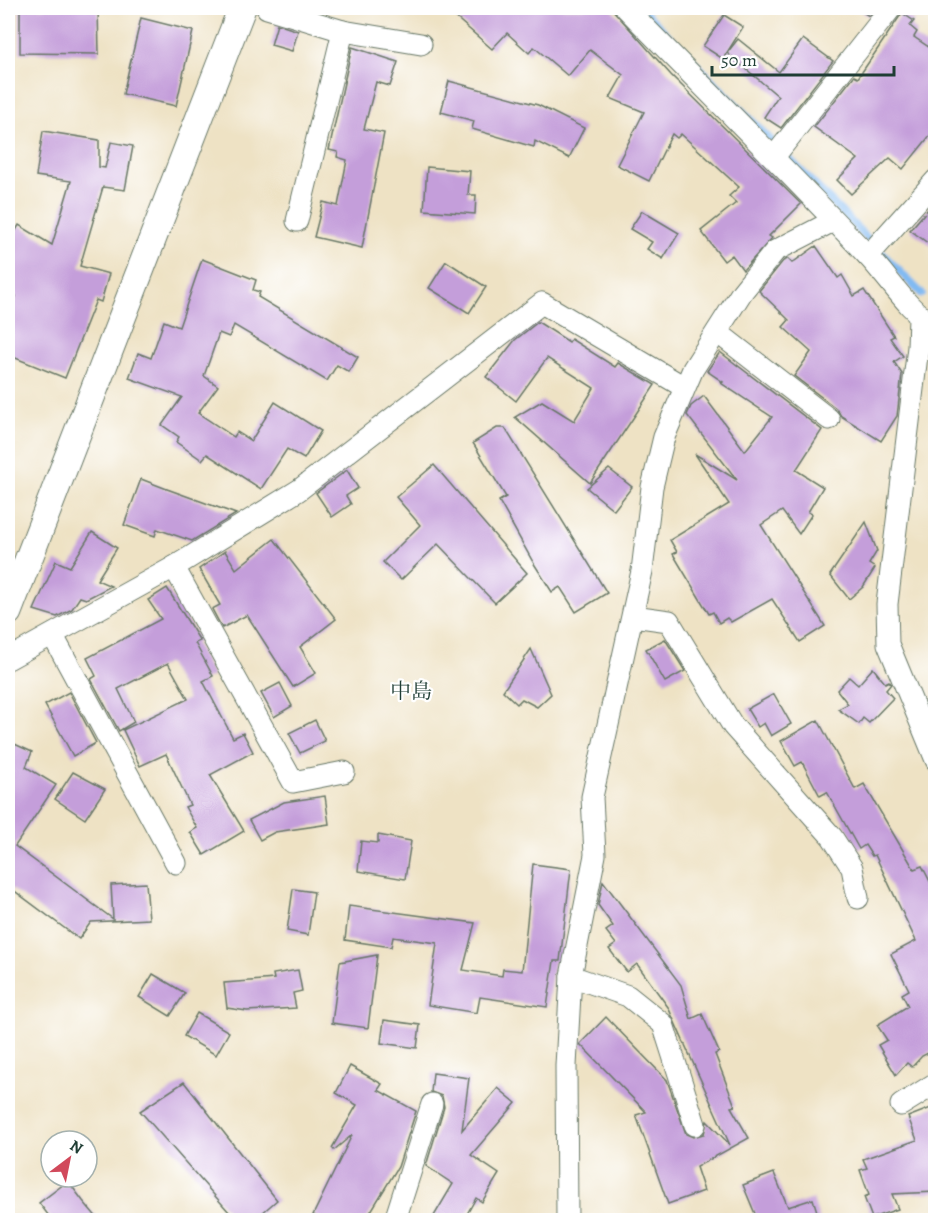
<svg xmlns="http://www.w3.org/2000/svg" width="943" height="1228" font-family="Alegreya,'Noto Serif JP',serif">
	<rect width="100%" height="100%" fill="#fff"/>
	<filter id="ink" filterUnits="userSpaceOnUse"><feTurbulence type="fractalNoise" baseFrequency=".0167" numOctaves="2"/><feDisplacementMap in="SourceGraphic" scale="12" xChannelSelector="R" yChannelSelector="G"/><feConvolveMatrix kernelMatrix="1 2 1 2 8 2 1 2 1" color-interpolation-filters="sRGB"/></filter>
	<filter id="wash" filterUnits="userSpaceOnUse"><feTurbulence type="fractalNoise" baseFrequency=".008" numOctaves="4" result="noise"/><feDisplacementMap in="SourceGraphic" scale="24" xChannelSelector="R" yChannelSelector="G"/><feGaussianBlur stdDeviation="1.35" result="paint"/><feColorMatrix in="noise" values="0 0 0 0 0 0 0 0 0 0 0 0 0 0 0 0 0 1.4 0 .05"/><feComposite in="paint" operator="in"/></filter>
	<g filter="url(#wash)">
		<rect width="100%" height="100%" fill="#eee2c4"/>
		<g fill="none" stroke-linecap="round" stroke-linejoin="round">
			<path stroke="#81baf2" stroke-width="8" d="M641 8 922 294"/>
		</g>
		<g id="blocks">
			<g fill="#c49eda">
				<path d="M20 8H98L99 54 20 53Z"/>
				<path d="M445 8H611L671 75 801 204 769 236 772 238 743 270 732 255 724 261 701 231 736 203 729 196 739 187 681 134 677 138 672 134 649 181 617 165 644 112 610 98 623 75 590 50 568 76 534 47 529 53 507 33 492 49Z"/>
				<path d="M856 8H875L869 16Z"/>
				<path d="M902 13 914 21 910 26 917 32 914 37 936 52V128L903 169 890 158 851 194 837 180 858 159 814 127 854 76 858 78Z"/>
				<path d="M724 15 743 27 723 59 703 46Z"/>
				<path d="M141 18 193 31 176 106 123 94Z"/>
				<path d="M277 24 298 31 292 51 271 45Z"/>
				<path d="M738 39 779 72 803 39 833 61 781 128 764 117 778 96 727 53Z"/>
				<path d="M352 47 398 62 390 86 376 82 364 129 384 133 362 248 314 237 323 202 338 206 347 160 337 157 338 152 329 150Z"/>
				<path d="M449 81 538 105 584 128 569 158 535 141 534 147 472 129 474 121 441 112Z"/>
				<path d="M43 131 99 140V167L105 168 111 142 133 146 125 190 103 187 80 266 109 274 101 302 96 300 65 378 8 355V318L16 296 8 291V244L19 225 52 245 71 181 36 176Z"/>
				<path d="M427 167 470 171 468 195H476L475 214 424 210Z"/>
				<path d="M936 200V249L910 230Z"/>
				<path d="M642 211 679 233 663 259 647 249 652 242 630 229Z"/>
				<path d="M816 246 838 278 842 275 854 296 864 290 894 336 890 338 903 356 894 362 902 374 897 416 881 441 841 416 837 409 794 376 811 352 783 327 789 320 759 291 783 261 788 259 792 263Z"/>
				<path d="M202 259 256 280 253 290 260 292 258 297 358 357 349 372 337 365 327 381 234 325 229 337 219 333 204 376 218 386 198 413 234 437 237 432 251 441 275 402 321 431 304 459 287 449 261 489 207 454 202 460 176 442 179 437 162 425 182 397 129 378 138 353 151 358 164 321 179 327Z"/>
				<path d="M446 261 486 287 469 313 429 288Z"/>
				<path d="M538 322 569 342 571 339 615 367 618 363 655 385 590 483 515 417 542 401 574 421 594 388 547 358 516 401 486 377 515 340Z"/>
				<path d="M720 352 822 430 796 470 823 487 808 512 812 514 799 534 782 511 761 525 825 626 800 642 772 599 731 622 727 618 719 623 713 612 709 614 673 554 677 552 670 540 729 504 695 454 737 480 687 415 691 406 704 396 745 451 772 417 721 383 723 382 707 371Z"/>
				<path d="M497 428H505L607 593 576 612 560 587 552 592 533 562 499 501 506 497 473 443Z"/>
				<path d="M434 465 527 573 495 603 438 544 401 580 383 562 420 525 396 497Z"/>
				<path d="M609 469 632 487 614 510 587 488Z"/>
				<path d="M347 470 358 488 346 496 351 504 332 517 316 493Z"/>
				<path d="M141 479 167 489 236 514 192 541 157 529 155 536 124 525Z"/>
				<path d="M866 522 877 551 869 564 875 568 863 587 849 599 830 575Z"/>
				<path d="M92 532 117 548 97 580 111 586 86 599 80 597 72 609 57 617 34 610 56 561 70 567Z"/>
				<path d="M274 539 336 619 300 647 316 673 293 687 247 615 222 628 212 609 220 605 199 569 225 551 236 569Z"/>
				<path d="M167 588 200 641 195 643 213 676 203 681 233 738 243 733 253 752 210 775 244 831 204 855 190 832 197 828 185 807 190 805 166 754 140 766 123 730 188 699 168 663 118 689 134 722 119 731 91 679 96 676 87 658 161 619 148 600Z"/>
				<path d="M665 639 685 671 665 682 646 649Z"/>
				<path d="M531 649 551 694 537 707 522 699 517 704 503 691Z"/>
				<path d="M873 668 885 683 889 681 891 684 886 690 893 698 869 723 863 718 859 724 838 709 848 704 837 690 849 677 858 685Z"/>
				<path d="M280 683 292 706 274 717 261 693Z"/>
				<path d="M69 692 96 743 73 756 45 705Z"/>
				<path d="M774 694 791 724 771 736 764 723 758 727 747 709Z"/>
				<path d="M315 720 325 741 300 753 289 733Z"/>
				<path d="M818 720 855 789 864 784 914 869 922 866 936 893V1049L922 1056 912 1067 907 1063 896 1075 878 1045 887 1040 877 1025 908 1006 902 994 909 990 891 954 916 941 875 855 872 856 865 845 859 849 827 792 820 796 802 762 795 766 781 741Z"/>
				<path d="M8 741 32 752 26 767 56 785 15 846 113 919 111 885 146 883 149 919 91 922 79 939 8 886Z"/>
				<path d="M73 772 105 789 85 819 55 799Z"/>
				<path d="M325 796 329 824 275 832 260 840 249 820 284 802Z"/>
				<path d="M378 835 411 841 405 879 358 871 361 841 378 843Z"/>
				<path d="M533 864 571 869 560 961H554L547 1007 480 997 477 1013 428 1005 437 943 393 937 391 947 345 940 349 906 475 923 463 970 502 976 503 969 522 971Z"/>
				<path d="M603 881 681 985 691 1019 702 1014 719 1052 715 1054 735 1106 731 1107 749 1138 696 1167 704 1191 668 1204 636 1115 646 1112 580 1044 606 1017 667 1080 686 1134 693 1137 704 1134 707 1121 730 1145 668 1007 637 964 627 972 609 949 616 944 606 931 613 926 598 905Z"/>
				<path d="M293 889 314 892 308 935 287 931Z"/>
				<path d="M377 955 368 1028 332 1023 340 962Z"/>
				<path d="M298 970 302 991 293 993 296 1008 247 1011 227 1008 224 983 274 979 273 974Z"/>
				<path d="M153 974 185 993 170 1016 139 997Z"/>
				<path d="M197 1013 229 1032 216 1055 184 1036Z"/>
				<path d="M384 1020 420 1025 417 1048 381 1043Z"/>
				<path d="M350 1066 382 1084 378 1090 416 1111 398 1167 365 1221H324L313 1215 352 1135 334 1150 332 1148 357 1105 336 1093Z"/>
				<path d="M433 1073 469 1078 462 1130 498 1088 516 1103 471 1155 499 1174 482 1202 476 1198 463 1221H431L453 1184 426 1166 444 1107 442 1096 431 1092Z"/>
				<path d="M184 1082 277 1200 253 1221H237L140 1111Z"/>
				<path d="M936 1106V1192L892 1194 898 1209 872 1218 864 1197 869 1195 860 1170 867 1168 863 1159 917 1140 908 1117Z"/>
				<path d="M774 1173 788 1207 813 1199 820 1221H758L743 1185Z"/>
				<path d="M68 1181 83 1201 99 1220H52L39 1203Z"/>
			</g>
		</g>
	</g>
	<g filter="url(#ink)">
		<use href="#blocks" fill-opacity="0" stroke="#677766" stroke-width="1.5"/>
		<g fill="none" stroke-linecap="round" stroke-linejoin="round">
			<g stroke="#677766" stroke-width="23">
				<g id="minor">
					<path d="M267 8 343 31 421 44"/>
					<path d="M626 8C706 90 788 171 867 255 890 279 907 310 936 327"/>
					<path d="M774 157 891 8"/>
					<path d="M297 221 343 31"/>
					<path d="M868 256 936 180"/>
					<path d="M919 317 918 347 887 604 888 644 936 760"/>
					<path d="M717 332 829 419"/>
					<path d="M174 567 293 782 344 772"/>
					<path d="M633 616 669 621 733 726 832 837 852 868 858 898"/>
					<path d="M53 636 176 863"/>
					<path d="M8 659 174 567 299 490 542 303 684 387"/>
					<path d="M571 976 628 996 663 1024 695 1125"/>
					<path d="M901 1105 936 1083"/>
					<path d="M395 1220 432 1104"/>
					<path d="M567 1220 566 1066 571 976 595 855 592 797 642 571 652 487 664 437 693 369 742 292 775 251 833 221"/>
				</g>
			</g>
			<g stroke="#677766" stroke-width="29">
				<path id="tertiary" d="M8 612 242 8"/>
			</g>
			<use href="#minor" stroke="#fff" stroke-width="21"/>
			<use href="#tertiary" stroke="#fff" stroke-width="27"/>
		</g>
	</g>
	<g text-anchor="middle" stroke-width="4.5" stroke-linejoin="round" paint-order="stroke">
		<g font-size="21" fill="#1f3d34" stroke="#fff">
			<text x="411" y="698">中島</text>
		</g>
	</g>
	<rect width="943" height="1228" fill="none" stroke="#fff" stroke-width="30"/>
	<g transform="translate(69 1159) rotate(32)"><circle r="28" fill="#ffffff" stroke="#a5b1ae" stroke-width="1.5"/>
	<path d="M0-4.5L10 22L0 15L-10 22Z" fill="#d1495b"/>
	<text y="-9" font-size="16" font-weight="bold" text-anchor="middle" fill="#1f3d34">N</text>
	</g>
	<path d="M712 66v9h182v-9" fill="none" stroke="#1f3d34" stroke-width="3"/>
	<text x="721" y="66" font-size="18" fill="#1f3d34" stroke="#ffffff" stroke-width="4.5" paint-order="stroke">50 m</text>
</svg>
